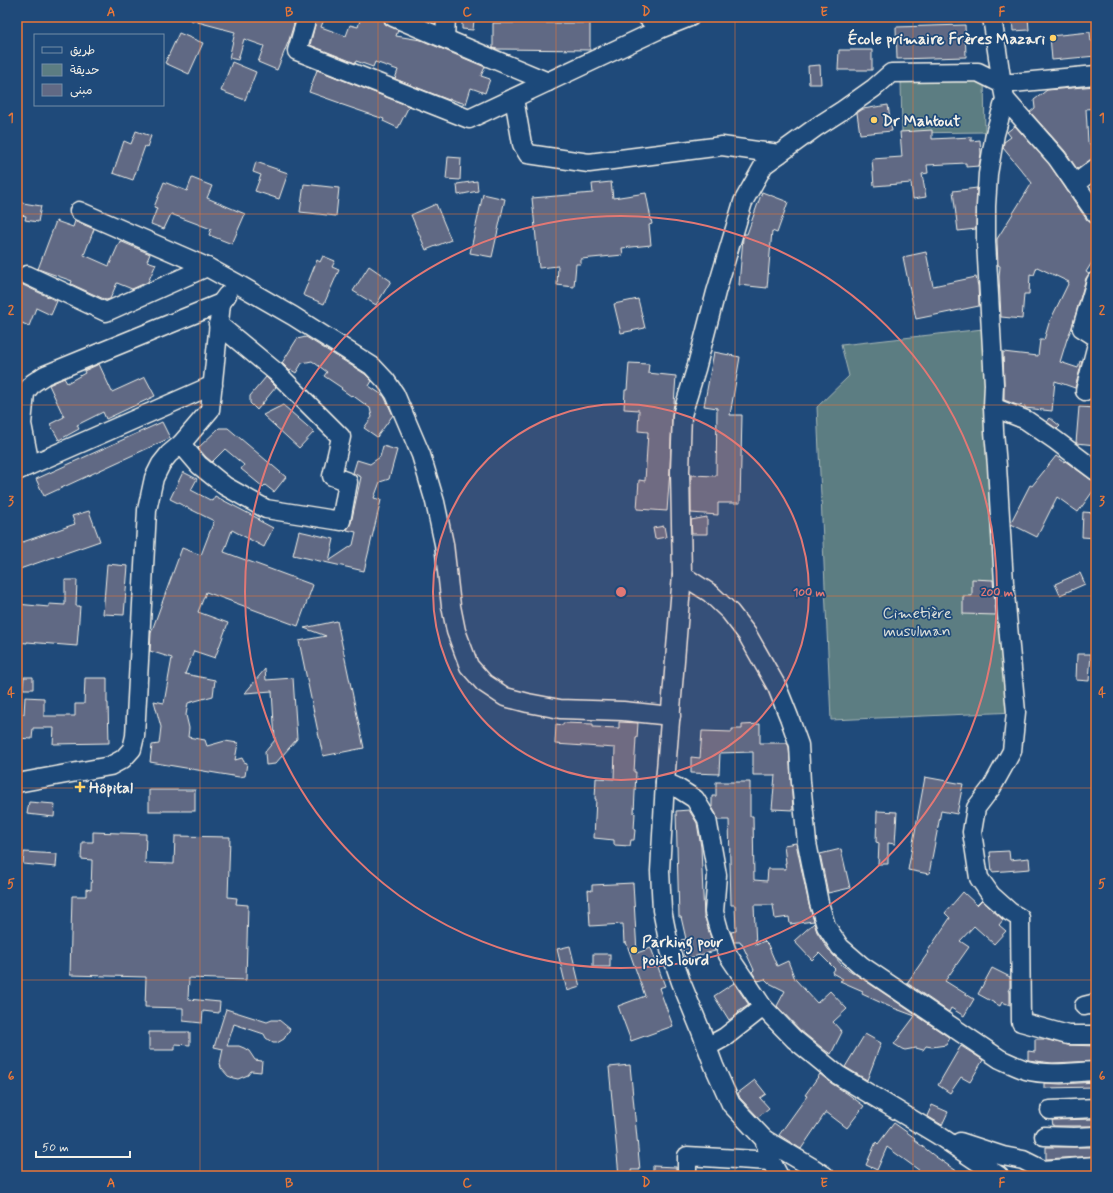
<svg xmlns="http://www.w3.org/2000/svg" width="1113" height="1193" font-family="Mynerve,'Playpen Sans Arabic',sans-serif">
	<rect width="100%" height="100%" fill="#1f4a7a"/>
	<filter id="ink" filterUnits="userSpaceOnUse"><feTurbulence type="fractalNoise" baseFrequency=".025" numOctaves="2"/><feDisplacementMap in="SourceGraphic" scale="8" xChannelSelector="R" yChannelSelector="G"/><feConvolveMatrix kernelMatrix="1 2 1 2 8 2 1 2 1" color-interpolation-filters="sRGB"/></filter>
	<g filter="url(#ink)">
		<g fill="#5c7d82" stroke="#a8b7b5">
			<path d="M984 79 985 132 902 133 901 80Z"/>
			<path d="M983 329 1016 712 831 720 817 407 849 376 841 345Z"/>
		</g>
		<g fill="#616984" stroke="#f4f1e8">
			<path d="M190 17H296L289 40 277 70 258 62 264 46 244 39 238 60 229 58 235 32 190 20Z"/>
			<path d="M317 17H325L321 27 346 36 350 25 358 27 361 17H383L385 24 398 30 396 36 421 40 485 67 481 76 490 79 485 93 471 88 466 104 449 99V100L395 79 398 70 375 62 373 67 356 61 355 63 310 45Z"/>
			<path d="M1012 17H1028L1029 30 1013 31Z"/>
			<path d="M462 19 474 20 473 30 462 29Z"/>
			<path d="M493 23H590V50L497 49 493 48Z"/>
			<path d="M965 25 966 57 897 59 896 27Z"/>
			<path d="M1090 32 1091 41H1095L1096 56 1052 60 1050 36Z"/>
			<path d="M179 33 203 43 189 74 165 63Z"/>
			<path d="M839 50H872V70H838Z"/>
			<path d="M232 62 256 72 245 100 221 91Z"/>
			<path d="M820 65 821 84H809L808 66Z"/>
			<path d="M317 70 409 106 398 128 383 121 384 119 340 104V103L309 92Z"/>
			<path d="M1096 86V108L1086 109 1088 142 1096 151V158L1090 160 1077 169 1065 151 1030 112 1035 108 1034 100 1047 90Z"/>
			<path d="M888 105 892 131 860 134 857 113 863 109Z"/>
			<path d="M1015 126 1049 164 1087 220 1091 223 1096 224V256L1086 272 1089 274 1086 278 1072 327 1067 339 1060 362 1078 368 1080 361 1082 362 1075 388 1055 381 1052 411 1025 408V406L1017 405 1004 400V383L1003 352 1038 356 1040 340H1044L1049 323 1069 282 1037 267 1034 275 1030 274 1029 294H1024L1022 319 1001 317 999 277 1000 266 998 265 997 242V239L1032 183 1003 148 1004 142 1011 137 1007 132Z"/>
			<path d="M932 130V139L971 137V141L980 140 981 154 979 166 966 167V163L927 165 928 173 922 174 926 197 913 199 911 183 874 186 872 159 902 157 900 132Z"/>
			<path d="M136 131 151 136 147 147 145 146 133 180 113 173 124 141 131 144Z"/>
			<path d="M448 157 461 158 460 180 446 179Z"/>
			<path d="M256 162 288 173 279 199 255 191 261 175 253 172Z"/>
			<path d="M192 178 212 186 207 198 245 214 232 244 209 235 211 229 171 214 164 229 151 224 157 208 154 207 164 182 187 191Z"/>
			<path d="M477 181 478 191 458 195 457 184Z"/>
			<path d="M611 182 613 198 646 193 652 224 649 225 651 245 622 248 623 255 581 259V264H576L574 287 557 285 558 266 539 268 532 198 593 193 592 184Z"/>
			<path d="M304 184 339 188 336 216 300 212Z"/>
			<path d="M977 188 976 229 958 231 953 191Z"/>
			<path d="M762 192 788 202 777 233 772 231 767 288 739 285 743 238 744 234H747Z"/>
			<path d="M483 194 505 199 492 257 470 253Z"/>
			<path d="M17 202 41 206 38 222 25 220 26 216 17 214Z"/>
			<path d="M436 204 451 240 426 250 411 215Z"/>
			<path d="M56 221 73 227 75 221 94 229 84 255 109 266 120 241 150 254 147 261 156 264 148 282 132 289 117 283 110 299 106 300 71 284 72 281 38 269Z"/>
			<path d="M926 252 933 286 976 277 978 286 979 306 916 319 903 257Z"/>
			<path d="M323 256 335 261 332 267 339 270 324 304 303 295 317 260 320 262Z"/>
			<path d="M369 266 391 281 376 305 353 291Z"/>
			<path d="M17 280 23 285 57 301 51 315 36 308 29 326 17 321Z"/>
			<path d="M638 299 645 328 621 333 614 304Z"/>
			<path d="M306 337 365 374 372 381 369 386 384 396 393 415 377 437 364 428 372 417 370 408 352 395 351 396 341 389 342 388 324 376 327 372 312 361 302 363 296 373 291 370 290 371 282 363 297 339Z"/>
			<path d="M714 352 740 357 730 415H742L740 503H718V515L691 513V475L716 476 717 408 704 406Z"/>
			<path d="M629 363 649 364 648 373 676 376 674 404 672 415 670 470 667 511 637 509 639 480 645 481 648 432 638 431 639 410 624 409 625 390H627Z"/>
			<path d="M99 364 112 392 145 377 155 396 106 419 103 412 77 425 79 429 59 440 50 424 64 417 49 385 64 378 67 383 85 373 84 371Z"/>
			<path d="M266 377 276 387 257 410 250 403V396Z"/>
			<path d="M283 405 314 432 299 448 263 415Z"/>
			<path d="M1079 407 1096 408V445L1076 443Z"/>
			<path d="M1050 418 1060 426 1057 429 1047 422Z"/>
			<path d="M162 422 170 438 44 496 36 479Z"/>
			<path d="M219 428H228L286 477 274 492 265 485 263 487 241 469 244 465 225 449 212 462 206 457 198 448Z"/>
			<path d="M383 446 397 450 389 479 380 482 374 498 381 500 364 571 293 555 299 531 334 539 329 561 353 545 356 532 347 530 351 523 361 477 353 473 357 460 370 464 380 457Z"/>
			<path d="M1056 456 1064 462 1065 461 1090 479 1096 481V487L1078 512 1057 497 1037 537 1011 524V522L1030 485 1032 486Z"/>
			<path d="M183 472 197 479 191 490 212 501 215 496 259 519 258 520 273 528 264 547 232 530 224 552 313 585 298 626 206 592 198 612 228 623 215 658 194 651 185 674 215 680 213 696 188 703 186 715 189 728 188 737 205 740 207 746 225 741 238 743 235 760 242 758 244 762 247 763 245 776 239 777 150 762 152 745 159 744 161 727 154 701 164 703 172 658 150 651 151 633 182 548 201 555 214 521 170 499Z"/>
			<path d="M89 511 100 541 17 570V544L75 524 72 516Z"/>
			<path d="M1083 512 1096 513V538L1082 537Z"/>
			<path d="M707 517V534H692L691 520Z"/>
			<path d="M664 526 666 537 655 539 653 528Z"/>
			<path d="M107 564 128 566 124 615 103 614Z"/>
			<path d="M1080 573 1085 584 1060 595 1055 584Z"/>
			<path d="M972 579 993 580 996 615 963 614V596H972Z"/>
			<path d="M65 580H77L76 606H80L77 646 27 642V643L17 642V604L49 607V604L65 605Z"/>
			<path d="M337 621 364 748 323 756 299 641 326 636 304 628Z"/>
			<path d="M1077 654H1091L1089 681 1076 680Z"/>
			<path d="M265 669 266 680 293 678 297 739 275 764 266 765 265 752 275 740 272 691 245 693Z"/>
			<path d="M24 677H33V689H23Z"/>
			<path d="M85 678H107V703H108L109 743 53 744 54 728H33L32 739 17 738V714H24L25 697 44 698V716H75V704H84Z"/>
			<path d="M619 722 638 723 637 738H636L634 772H636L634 813H635L634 830H635L634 840H631L630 846 614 845V840L594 838 596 799H595L596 778 614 779 615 748 555 744 556 724 563 725V723L593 724V727L619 728Z"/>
			<path d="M760 724V743H787L789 747 793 810 772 809 775 775H753V752L720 753 719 774 691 773V757L700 758 702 731 732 732V729H742V725Z"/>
			<path d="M925 777 963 784 957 814 941 811 929 874 908 870Z"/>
			<path d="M716 782H750V816H753L754 880 767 881 768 869H786L785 863H786L784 845 796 843 809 905 814 921 790 924 789 917 775 919 773 905H754L756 945 764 941 768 945 777 966 788 961 795 979 817 1003 830 991 847 1009 833 1022 842 1032 831 1054 826 1051 801 1031 777 1006 785 991 769 983 765 979 758 981 752 972 754 970 742 944H741L740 942H734L731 932 736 931 735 905H731L729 820H718L716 814 712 807V796H716Z"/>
			<rect x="149" y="790" width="46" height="21"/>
			<path d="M29 802 55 804 54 817 27 814Z"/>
			<path d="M689 810 697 823 701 847 704 918H705L715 951 685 959 681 940 686 939 681 917H679L676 811Z"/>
			<path d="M877 811 897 812 895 844 888 843V864H878L879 843 876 842Z"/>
			<path d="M93 832 146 834 145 863 174 864 175 836 230 837 228 897 237 898 236 904 248 905 246 980 189 978 188 999 220 1002 219 1013 203 1011 202 1023 183 1021V1008L145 1007 146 977 70 975 72 896H86V889L91 890 92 860 81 859 82 842H93Z"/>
			<path d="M841 849 850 888 828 893 820 854Z"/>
			<path d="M1009 851 1010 860 1029 858 1030 869 992 872 990 852Z"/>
			<path d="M24 852 57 854 56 867 23 864Z"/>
			<path d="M633 883 637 953 651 948 665 986 659 988 673 1026 631 1041 618 1006 645 996 626 942 624 943 623 924 590 926 588 890 592 891V885Z"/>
			<path d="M963 892 977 905 982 900 1003 920 999 925 1006 931 994 944 974 926 960 941 969 947 945 981 974 999 964 1016 951 1008 949 1012 907 983 928 953 927 952 950 918 945 913Z"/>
			<path d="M814 923 817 932 828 949 842 965 950 1038 946 1045 932 1047 926 1046 923 1050 916 1048 905 1050 902 1049 894 1044 915 1016 888 1006 862 994 863 991 840 981 843 979 832 973 835 969 819 953 812 960 794 941Z"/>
			<path d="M570 946 580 987 567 991 557 949Z"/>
			<rect x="593" y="954" width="17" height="13"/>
			<path d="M992 968 1010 977V987L1008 991 1010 992V1005L1002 1002 1000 1006 978 994Z"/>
			<path d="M734 983 749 1005 738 1012 739 1013 729 1020 714 996Z"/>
			<path d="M226 1009 267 1022 272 1020H279L290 1029 284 1039 277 1043H273L266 1038 264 1034 234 1024 227 1046H239L244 1048 249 1051 255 1060 262 1061 261 1072 251 1071 248 1075 238 1079 233 1078 228 1076 221 1068 220 1063 223 1049 214 1047Z"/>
			<path d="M149 1032H190V1045L175 1044V1050H149Z"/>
			<path d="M865 1034 881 1043 867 1080 845 1067Z"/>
			<path d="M1035 1039H1044L1068 1045 1096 1046V1061L1052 1063 1028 1060V1051L1035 1052Z"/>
			<path d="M961 1046 983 1060 970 1082 961 1077 950 1093 938 1085 959 1049Z"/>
			<path d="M630 1065 640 1170H631L632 1176H619L609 1067Z"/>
			<path d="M820 1074 831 1083 848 1094 864 1106 847 1128 826 1112 801 1149 779 1135 807 1096 805 1095Z"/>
			<path d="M755 1080 766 1094 760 1098 769 1108 758 1117 740 1098 738 1093Z"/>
			<path d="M1096 1082V1087L1044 1088V1083L1061 1084Z"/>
			<path d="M932 1105 948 1112 942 1125 927 1116Z"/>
			<path d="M1096 1119V1126H1053L1052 1120Z"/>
			<path d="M894 1123 915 1138 914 1140 936 1157 964 1176H927L887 1147 877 1170 866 1165 876 1142 878 1144Z"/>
			<path d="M1046 1147H1096V1156L1046 1159Z"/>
			<path d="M653 1166 676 1167V1176H653Z"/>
		</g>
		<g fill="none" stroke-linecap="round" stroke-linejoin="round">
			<g stroke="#f4f1e8" stroke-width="21">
				<g id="minor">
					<path d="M307 17 297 51 469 119 660 29 690 17"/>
					<path d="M393 17 548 82"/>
					<path d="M647 17 660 29"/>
					<path d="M992 17 1002 84 1096 75"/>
					<path d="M445 39 446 17"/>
					<path d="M514 98 522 144 528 154 589 163 722 146 779 154"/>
					<path d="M1005 99 1057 158 1096 214"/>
					<path d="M1075 184 1096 168"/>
					<path d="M79 211 207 267 236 283 293 316 372 366 386 381 395 394 421 455 435 502 444 544 451 606 456 631 469 666 484 683 505 697 528 703 560 709 623 711 671 716"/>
					<path d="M27 275 106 312 207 267"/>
					<path d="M1096 281 1082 328 1096 337"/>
					<path d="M1085 391 1096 348"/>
					<path d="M993 407 1026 420 1055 440 1096 471"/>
					<path d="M181 444 199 465 225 486 266 509 341 521 348 482 332 476 341 437 276 372 218 324"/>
					<path d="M30 465 22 424 25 393 33 383 45 375 221 303 227 295"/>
					<path d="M17 471 213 385"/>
					<path d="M682 575 710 593 730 612 747 634 777 687 789 717 799 745 801 782 807 843 819 903 826 926 840 947 862 966 1000 1059C1009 1063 1017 1067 1026 1070 1048 1076 1074 1072 1096 1071"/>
					<path d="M665 782 676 787 695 799 707 819 717 875 714 912 719 930 728 955 763 1007 794 1039 838 1075 938 1135 999 1176"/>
					<path d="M17 783 110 766 123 759 132 749 135 736 147 510 154 478 161 464 169 454 181 444 210 410 221 303"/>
					<path d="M1084 1006 1096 1003"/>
					<path d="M707 1047 725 1037 763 1007"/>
					<path d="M1050 1110 1096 1108"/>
					<path d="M1044 1136 1074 1137 1096 1136"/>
					<path d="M764 1139 813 1168 825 1176"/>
					<path d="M960 1142 1003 1156 1023 1160 1043 1170 1096 1166"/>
					<path d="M687 1176V1156L771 1161"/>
					<path d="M779 1176 771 1161 764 1139 731 1104 714 1066 701 1031 681 982 670 950 662 910 660 871 665 782 682 575 680 471 682 415 696 369 716 292 743 202 764 165 815 128 843 110 874 88 891 73 978 72 1002 84 1005 99 995 134 988 174 986 206V241L994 384 993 407 994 431 997 466 1004 583 1016 712 1012 751 992 787 976 808 972 832 979 878 991 895 1010 912 1020 918 1021 1022 1068 1035H1096"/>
				</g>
			</g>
			<use href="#minor" stroke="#1f4a7a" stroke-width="18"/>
		</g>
	</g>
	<path fill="none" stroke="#ea7738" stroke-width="1" stroke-opacity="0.55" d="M200 17V1176M378 17V1176M556 17V1176M735 17V1176M913 17V1176M17 214H1096M17 405H1096M17 596H1096M17 788H1096M17 980H1096"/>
	<circle cx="621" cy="592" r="188" fill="#e27875" fill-opacity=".12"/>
	<g fill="none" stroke="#e27875" stroke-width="2">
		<circle cx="621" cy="592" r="188"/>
		<circle cx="621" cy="592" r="376"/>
	</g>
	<g fill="#ffd166" stroke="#1f4a7a" stroke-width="1.5">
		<circle cx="1053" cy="38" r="4"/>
		<circle cx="874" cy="120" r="4"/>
		<path d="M78 781h4v4h4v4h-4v4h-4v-4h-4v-4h4z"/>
		<circle cx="634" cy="950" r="4"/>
	</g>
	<g text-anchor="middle" stroke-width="3.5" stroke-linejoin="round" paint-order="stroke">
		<g font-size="16" font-weight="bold" fill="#f4f1e8" stroke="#1f4a7a" text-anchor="start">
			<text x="1045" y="44" text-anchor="end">École primaire Frères Mazari</text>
			<text x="882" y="126">Dr Mahtout</text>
			<text x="89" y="793">Hôpital</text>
			<text x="642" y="947">Parking pour<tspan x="642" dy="18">poids lourd</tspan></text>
		</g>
		<g font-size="16" fill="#dde0d9" stroke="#1f4a7a">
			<text x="917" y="618">Cimetière<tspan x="917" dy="18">musulman</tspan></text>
		</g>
	</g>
	<circle cx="621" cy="592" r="6" fill="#e27875" stroke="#1f4a7a" stroke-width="2"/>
	<g font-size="12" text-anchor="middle" font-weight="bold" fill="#e27875" stroke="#1f4a7a" stroke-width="3.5" stroke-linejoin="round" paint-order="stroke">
		<text x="809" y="596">100 m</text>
		<text x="997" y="596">200 m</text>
	</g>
	<rect width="1113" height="1193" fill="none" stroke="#1f4a7a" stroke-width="44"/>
	<rect x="34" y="34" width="130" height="72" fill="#1f4a7a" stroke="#748da6"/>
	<rect x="42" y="47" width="20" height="6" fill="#1f4a7a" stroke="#748da6"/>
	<text x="70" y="54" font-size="12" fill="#f4f1e8">طريق</text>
	<rect x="42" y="64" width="20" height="12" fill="#5c7d82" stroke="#748da6"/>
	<text x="70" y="74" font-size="12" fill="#f4f1e8">حديقة</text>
	<rect x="42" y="84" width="20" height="12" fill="#616984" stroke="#748da6"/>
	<text x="70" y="94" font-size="12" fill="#f4f1e8">مبنى</text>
	<path d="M36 1151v6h94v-6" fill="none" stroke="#f4f1e8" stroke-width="2"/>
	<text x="42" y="1151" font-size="12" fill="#f4f1e8" stroke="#1f4a7a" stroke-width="3" paint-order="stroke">50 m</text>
	<rect x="22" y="22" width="1069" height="1149" fill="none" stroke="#ea7738" stroke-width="1.5"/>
	<g font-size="13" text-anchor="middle" font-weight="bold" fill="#ea7738">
		<text x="111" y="16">A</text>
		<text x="289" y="16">B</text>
		<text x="467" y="16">C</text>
		<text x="646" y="16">D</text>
		<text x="824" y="16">E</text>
		<text x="1002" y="16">F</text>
		<text x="11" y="122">1</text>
		<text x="1102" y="122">1</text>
		<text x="11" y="314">2</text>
		<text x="1102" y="314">2</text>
		<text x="11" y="505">3</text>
		<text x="1102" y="505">3</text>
		<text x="11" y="697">4</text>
		<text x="1102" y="697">4</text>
		<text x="11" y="888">5</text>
		<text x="1102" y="888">5</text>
		<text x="11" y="1080">6</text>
		<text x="1102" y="1080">6</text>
		<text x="111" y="1187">A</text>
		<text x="289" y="1187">B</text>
		<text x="467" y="1187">C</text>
		<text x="646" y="1187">D</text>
		<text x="824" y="1187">E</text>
		<text x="1002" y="1187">F</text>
	</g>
</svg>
